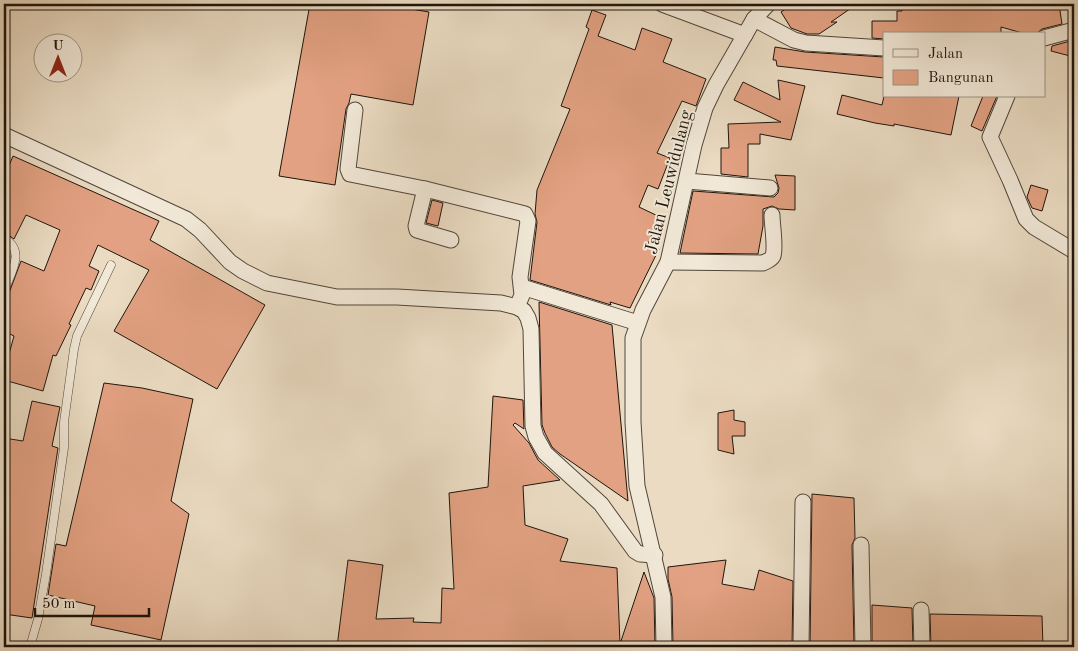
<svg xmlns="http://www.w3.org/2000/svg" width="1078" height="651" font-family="'Old Standard TT',serif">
	<rect width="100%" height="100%" fill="#eadbc2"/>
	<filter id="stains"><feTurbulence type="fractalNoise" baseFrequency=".004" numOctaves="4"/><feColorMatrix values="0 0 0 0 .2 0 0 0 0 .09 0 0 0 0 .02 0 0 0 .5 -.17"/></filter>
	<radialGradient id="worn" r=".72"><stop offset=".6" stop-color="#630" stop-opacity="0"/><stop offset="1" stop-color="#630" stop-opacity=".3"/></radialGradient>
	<g fill="#e2a182" stroke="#1e150d">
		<path d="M310 4H382L429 12 413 105 351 94 349 103 346 109 335 185 279 176Z"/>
		<path d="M793 4H857L831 22H837L819 34H807L791 28 781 12Z"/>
		<path d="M901 4H1059L1062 24 1042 29 1036 34H1026L1001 27V34H884V39L872 38V21H897V11H902Z"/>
		<path d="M592 10 606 15 598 36 635 50 642 28 672 39 663 62 706 79 696 106 682 101 657 153 670 158 658 189 648 185 639 207 660 217 648 244 659 249 630 308 610 302 611 305 530 280 537 222 535 214 537 190 570 109 561 106 589 29 586 27Z"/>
		<path d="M1074 40V57L1051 51 1052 46Z"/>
		<path d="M775 47 805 52 884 57V78L777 66 776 60H773Z"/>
		<path d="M778 80 805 86 791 140 760 134V144H748V177L721 174V148H729L728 124 781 122 734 100 743 82 780 100Z"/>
		<path d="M842 95 882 105 884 96H959L951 135 894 124V126L875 123 837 114Z"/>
		<path d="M983 96H997L982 131 971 126Z"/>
		<path d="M13 156 159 221 150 240 265 305 217 389 114 331 149 270 98 245 89 266 99 271 91 290 86 288 69 324 71 325 56 356 53 355 43 391 4 380V372L14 336 4 331V297L9 293 21 261 44 271 60 230 26 215 14 239 4 232V178Z"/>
		<path d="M775 175 795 176V210L779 209 772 206 763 209V226L758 254 680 253 693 191 774 197 778 193 779 188Z"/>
		<path d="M1031 185 1048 190 1042 211 1032 208 1027 197Z"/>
		<path d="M432 200 443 203 438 226 426 223Z"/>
		<path d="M4 245 8 250 7 254 10 256 4 277Z"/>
		<path d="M539 302 612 325 628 501 560 454 552 447 545 433 542 425Z"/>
		<path d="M104 383 142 388 193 399 171 501 189 514 161 640 91 625 95 606 48 595 56 544 66 546Z"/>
		<path d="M493 396 523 400 524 429 515 423 513 425 529 443 538 460 560 480 523 486 525 525 568 539 560 561 617 568 620 644 644 572 654 598 655 647H337L348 560 383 565 376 619 414 618 413 622 441 623 442 588 454 589 449 493 488 487Z"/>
		<path d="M32 401 60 407 52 446 58 448 32 618 4 614V438L23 441Z"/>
		<path d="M734 410V420L745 422V436H732L734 454 718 450V413Z"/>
		<path d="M812 494 854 498 855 538 852 545 854 647H810Z"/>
		<path d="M726 560 722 584 754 590 759 570 793 581 792 647H673L672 597 668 579V567Z"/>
		<path d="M872 605 912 608 913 647H872Z"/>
		<path d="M930 614 1042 616 1043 647H931Z"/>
	</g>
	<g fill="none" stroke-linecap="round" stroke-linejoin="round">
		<g stroke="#51463a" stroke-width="9">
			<g id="service">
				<path d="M4 238C26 251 11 272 4 291"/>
				<path d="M30 647 38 619 46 574 64 448V422L74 349 77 336 111 265"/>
			</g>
		</g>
		<g stroke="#51463a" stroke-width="17">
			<g id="minor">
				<path d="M662 4 745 35"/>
				<path d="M754 19 794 40 806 43 884 48"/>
				<path d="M1044 38 1074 30"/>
				<path d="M1007 96 990 137 1010 180 1026 219 1034 227 1074 251"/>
				<path d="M355 110 348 169 350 174 425 189 525 214 528 221 520 277 522 295 517 307"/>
				<path d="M4 135 186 219 200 230 230 262 243 271 267 283 337 297H397L501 303 517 307 524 311 528 318 531 329 533 426 536 437 545 453 601 504 635 551 640 554 655 555"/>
				<path d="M687 181 770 188"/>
				<path d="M425 189 416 226 417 230 451 240"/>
				<path d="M668 262 763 263C767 261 771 260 773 256 776 247 772 225 772 215"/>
				<path d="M522 287 638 323"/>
				<path d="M861 545 863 647"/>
				<path d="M921 610 922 647"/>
				<path d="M664 647 663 597 637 486 633 422V338L643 310 668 262 694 145 705 108 716 85 754 19 768 4"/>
				<path d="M801 647 803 502"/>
			</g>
		</g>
		<use href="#service" stroke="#f1e8d7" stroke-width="8"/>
		<use href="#minor" stroke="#f1e8d7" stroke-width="15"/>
	</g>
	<g text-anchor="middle" stroke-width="4" stroke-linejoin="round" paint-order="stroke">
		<g font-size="18" fill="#1e150d" stroke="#f1e8d7">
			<text transform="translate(668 182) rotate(-76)" y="6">Jalan Leuwidulang</text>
		</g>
	</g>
	<rect width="1078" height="651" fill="none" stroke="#eadbc2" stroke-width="20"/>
	<rect x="5" y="5" width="1068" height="641" fill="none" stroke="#1e150d" stroke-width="2.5"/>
	<rect x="10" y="10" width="1058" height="631" fill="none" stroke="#1e150d"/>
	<rect x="883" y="32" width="162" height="65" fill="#f1e8d7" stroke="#9d9486"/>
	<rect x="893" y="49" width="25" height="8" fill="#f1e8d7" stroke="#9d9486"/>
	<text x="928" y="58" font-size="15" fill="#1e150d">Jalan</text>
	<rect x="893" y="70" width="25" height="15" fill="#e2a182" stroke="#9d9486"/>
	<text x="928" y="82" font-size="15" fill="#1e150d">Bangunan</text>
	<g transform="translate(58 58)"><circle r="24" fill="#f1e8d7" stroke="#9d9486"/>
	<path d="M0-4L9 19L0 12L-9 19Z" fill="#8f2418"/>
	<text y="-8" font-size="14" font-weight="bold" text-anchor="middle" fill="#1e150d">U</text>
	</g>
	<path d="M35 608v8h114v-8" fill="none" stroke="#1e150d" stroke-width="2.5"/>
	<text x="42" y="608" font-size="15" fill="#1e150d" stroke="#f1e8d7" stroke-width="4" paint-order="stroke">50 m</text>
	<rect width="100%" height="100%" filter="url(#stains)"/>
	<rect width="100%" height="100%" fill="url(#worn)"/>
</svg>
